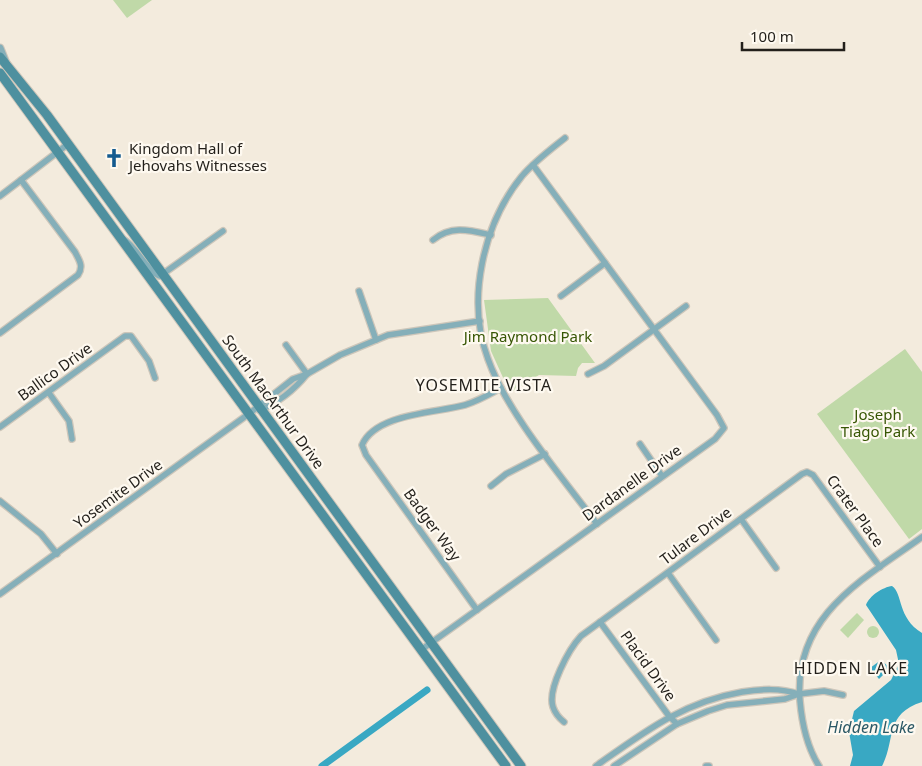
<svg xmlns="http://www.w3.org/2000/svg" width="922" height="766" font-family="'Noto Sans',sans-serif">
	<rect width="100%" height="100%" fill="#f3ebdd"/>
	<g fill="#c0d9a8">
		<path d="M113 0H152L127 18Z"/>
		<path d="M548 298 595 363H582L578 368 576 376 539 375 510 393 491 351 484 300Z"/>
		<path d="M905 349 922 372V529L909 539 817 414Z"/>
		<path d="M857 613 864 620 848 638 840 630Z"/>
		<circle cx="873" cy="632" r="6"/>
	</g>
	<g fill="#39a8c3">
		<path d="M892 586C903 593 897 618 922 633V702C884 714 896 740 882 766H850L853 755 849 732 854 711 891 680 899 664 896 650 866 605C869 596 883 587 892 586Z"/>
		<path d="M881 660 890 668 879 679 870 668Z"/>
	</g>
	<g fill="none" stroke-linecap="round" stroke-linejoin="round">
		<path stroke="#39a8c3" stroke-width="7" d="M322 766 427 690"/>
		<g stroke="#cdc6ba" stroke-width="8">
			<g id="minor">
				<path d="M565 138C550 150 535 161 522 176 483 224 466 300 488 359 507 413 562 477 597 524"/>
				<path d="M0 196 68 144"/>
				<path d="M123 239C137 247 148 273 160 276L223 231"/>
				<path d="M433 240C451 225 469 230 491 235"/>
				<path d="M359 291 376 340"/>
				<path d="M561 296 605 263"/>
				<path d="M0 333 78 275C84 266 79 260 75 252L21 180"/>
				<path d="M286 345 307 374"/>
				<path d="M588 374 604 366 686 306"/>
				<path d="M49 393 69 421 72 439"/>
				<path d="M259 410C277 404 295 389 307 374"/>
				<path d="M0 427 125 336H131L149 361 155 378"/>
				<path d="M640 444 662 476"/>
				<path d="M491 486 506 474 545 454"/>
				<path d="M0 501 41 534 57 554"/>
				<path d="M741 519 776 568"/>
				<path d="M668 573 716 640"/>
				<path d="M0 594 250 413 293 379 307 374 340 355 388 335 480 321"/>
				<path d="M477 610 366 455 362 445C376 413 437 413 465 405 478 401 490 394 501 388"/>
				<path d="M600 622 669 716 677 724"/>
				<path d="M421 650 715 439 724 428 717 415 533 165"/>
				<path d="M564 722C559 718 555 713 553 707 547 689 569 649 581 636L802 474 807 472 813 475 880 567"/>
				<path d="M596 766C644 732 683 702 742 692 762 689 780 688 799 694"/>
				<path d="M614 766 677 724 708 711 727 705 785 699 799 694 824 691 843 695"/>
				<path d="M706 766H709"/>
				<path d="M819 766C807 747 802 724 800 701 793 616 862 580 922 537"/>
			</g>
		</g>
		<g stroke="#cdc6ba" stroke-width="9">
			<path id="tertiary" d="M0 48 6 63"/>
		</g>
		<g stroke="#cdc6ba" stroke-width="11">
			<g id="secondary">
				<path d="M0 57 47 115 521 766"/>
				<path d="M0 73 506 766"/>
			</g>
		</g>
		<use href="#minor" stroke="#85afb9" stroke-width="5.5"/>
		<use href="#tertiary" stroke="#85afb9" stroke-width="7"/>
		<use href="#secondary" stroke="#4e909f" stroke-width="9"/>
	</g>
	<defs>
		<g id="church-bare" transform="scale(1.5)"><path d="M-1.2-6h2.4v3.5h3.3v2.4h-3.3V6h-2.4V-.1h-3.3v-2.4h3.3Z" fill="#145b8f" stroke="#fef9f0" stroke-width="2.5" paint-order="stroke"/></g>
	</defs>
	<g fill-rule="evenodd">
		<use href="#church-bare" x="114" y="158"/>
	</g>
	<g text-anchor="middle" stroke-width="4.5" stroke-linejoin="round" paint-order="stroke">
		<g font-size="15" fill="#221f1a" stroke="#fef9f0" text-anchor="start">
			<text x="129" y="154">Kingdom Hall of<tspan x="129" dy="17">Jehovahs Witnesses</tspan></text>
		</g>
		<g font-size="15" fill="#375604" stroke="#fef9f0">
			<text x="528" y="342">Jim Raymond Park</text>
			<text x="878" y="420">Joseph<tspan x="878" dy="17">Tiago Park</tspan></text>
		</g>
		<g font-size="15" fill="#221f1a" stroke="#fef9f0">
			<text transform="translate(55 372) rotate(-36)" y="5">Ballico Drive</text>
			<text transform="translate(273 402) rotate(54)" y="5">South MacArthur Drive</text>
			<text transform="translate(632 483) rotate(-36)" y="5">Dardanelle Drive</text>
			<text transform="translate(118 494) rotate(-36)" y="5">Yosemite Drive</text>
			<text transform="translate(855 511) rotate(54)" y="5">Crater Place</text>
			<text transform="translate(432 525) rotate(54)" y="5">Badger Way</text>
			<text transform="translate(696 536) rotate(-37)" y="5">Tulare Drive</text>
			<text transform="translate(648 666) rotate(54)" y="5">Placid Drive</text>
		</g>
		<g font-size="16" letter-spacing="1" fill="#221f1a" stroke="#fef9f0">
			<text x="484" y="391">YOSEMITE VISTA</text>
			<text x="851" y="674">HIDDEN LAKE</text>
		</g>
		<g font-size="16" font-style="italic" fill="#2c5966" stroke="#fef9f0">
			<text x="871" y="733">Hidden Lake</text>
		</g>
	</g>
	<path d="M742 42v8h102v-8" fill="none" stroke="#221f1a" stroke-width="2.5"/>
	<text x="750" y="42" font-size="15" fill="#221f1a" stroke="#fef9f0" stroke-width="4" paint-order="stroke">100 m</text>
</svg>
